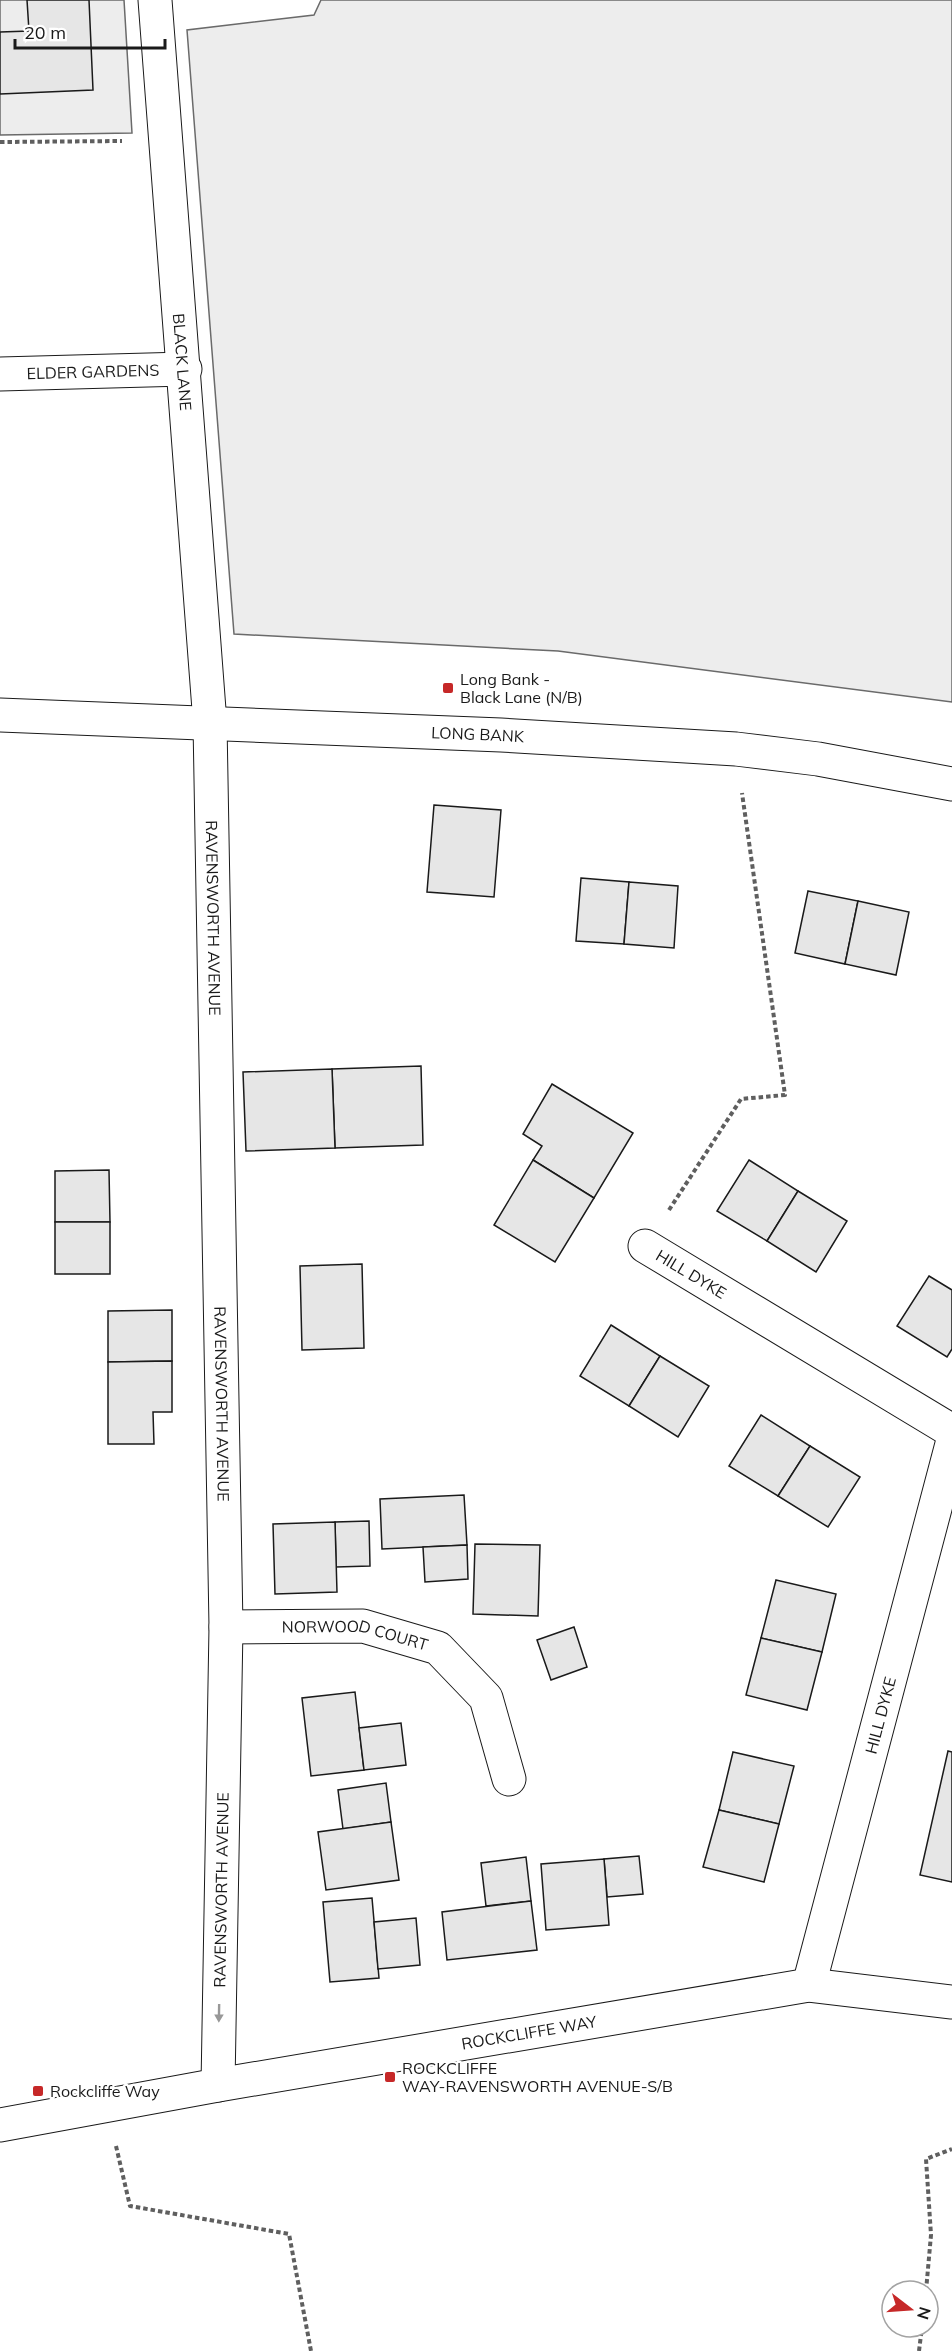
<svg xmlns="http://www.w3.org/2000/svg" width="952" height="2351" font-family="Mulish,sans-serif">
	<rect width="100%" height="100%" fill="#fff"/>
	<g fill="#ededed" stroke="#6a6a6a" stroke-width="1.5">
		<path d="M0 0H124L132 133 0 135Z"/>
		<path d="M321 0H952V702L558 651 234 634 187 30 314 15Z"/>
	</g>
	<g fill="#e6e6e6" stroke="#1a1a1a" stroke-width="1.5">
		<path d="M27 0H89L93 90 0 94V32L29 31Z"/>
		<path d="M434 805 501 810 494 897 427 892Z"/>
		<path d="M581 878 629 882 624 944 576 941Z"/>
		<path d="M629 882 678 886 674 948 624 944Z"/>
		<path d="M808 891 858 901 845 964 795 953Z"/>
		<path d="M858 901 909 912 896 975 845 964Z"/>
		<path d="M421 1066 423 1145 335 1148 332 1069Z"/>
		<path d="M332 1069 335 1148 246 1151 243 1072Z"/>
		<path d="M552 1084 633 1133 594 1198 533 1160 542 1146 523 1134Z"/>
		<path d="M533 1160 594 1198 555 1262 494 1225Z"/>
		<path d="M749 1160 798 1191 767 1241 717 1211Z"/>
		<path d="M109 1170 110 1222H55V1171Z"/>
		<path d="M798 1191 847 1221 816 1272 767 1241Z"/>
		<rect x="55" y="1222" width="55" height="52"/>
		<path d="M362 1264 364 1348 302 1350 300 1266Z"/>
		<path d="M929 1276 952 1290V1349L947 1357 897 1326Z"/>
		<path d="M172 1310V1361L108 1362V1311Z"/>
		<path d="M611 1325 660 1356 629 1406 580 1376Z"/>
		<path d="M660 1356 709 1386 678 1437 629 1406Z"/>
		<path d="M172 1361V1412H153L154 1444H108V1362Z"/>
		<path d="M761 1415 810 1446 778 1496 729 1466Z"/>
		<path d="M810 1446 860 1477 828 1527 778 1496Z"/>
		<path d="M464 1495 467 1545 382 1549 380 1499Z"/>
		<path d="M369 1521 370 1566 336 1567 335 1522Z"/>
		<path d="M335 1522 337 1592 275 1594 273 1524Z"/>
		<path d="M475 1544 540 1545 538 1616 473 1614Z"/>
		<path d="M467 1545 468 1579 425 1582 423 1547Z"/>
		<path d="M776 1580 836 1594 822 1652 761 1638Z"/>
		<path d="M574 1627 587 1667 551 1680 537 1640Z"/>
		<path d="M761 1638 822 1652 807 1710 746 1695Z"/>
		<path d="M355 1692 364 1770 311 1776 302 1698Z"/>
		<path d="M401 1723 406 1765 364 1770 359 1728Z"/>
		<path d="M948 1751 952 1752V1882L920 1875Z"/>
		<path d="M733 1752 794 1766 779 1824 719 1810Z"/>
		<path d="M386 1783 391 1822 343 1829 338 1790Z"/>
		<path d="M719 1810 779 1824 764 1882 703 1867Z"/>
		<path d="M391 1822 399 1880 326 1890 318 1832Z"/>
		<path d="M639 1856 643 1894 607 1897 604 1859Z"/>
		<path d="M526 1857 531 1901 486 1906 481 1863Z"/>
		<path d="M604 1859 609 1925 546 1930 541 1864Z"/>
		<path d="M372 1898 379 1978 330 1982 323 1902Z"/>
		<path d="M531 1901 537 1950 447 1960 442 1912Z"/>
		<path d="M416 1918 420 1965 378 1969 374 1922Z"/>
	</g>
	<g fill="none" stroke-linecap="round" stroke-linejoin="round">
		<g stroke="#1a1a1a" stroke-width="35">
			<g id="street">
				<path id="s1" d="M155 0 210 723 226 1627 218 2085"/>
				<path id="s2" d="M0 374 185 369"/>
				<path id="s3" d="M645 1246 952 1431"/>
				<path id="s4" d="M226 1627 363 1626 438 1648 486 1698 509 1779"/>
				<path id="s5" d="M809 1985 952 1444"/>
			</g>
		</g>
		<g stroke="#1a1a1a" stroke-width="35">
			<g id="secondary">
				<path id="s6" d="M0 715 501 735 736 749 818 759 952 784"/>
				<path id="s7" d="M0 2125 218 2085 809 1985 952 2002"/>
			</g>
		</g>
		<g stroke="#5f5f5f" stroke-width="4" stroke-dasharray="4.5 3" stroke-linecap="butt">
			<path d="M0 142 122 141"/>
			<path d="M669 1210 741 1099 785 1095 742 793"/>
			<path d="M116 2146 130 2206 289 2234 311 2351"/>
			<path d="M926 2291 931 2235 926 2159 952 2149"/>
			<path d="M919 2351 922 2327"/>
		</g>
		<use href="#street" stroke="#fff" stroke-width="33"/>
		<use href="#secondary" stroke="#fff" stroke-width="33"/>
	</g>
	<defs><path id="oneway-solid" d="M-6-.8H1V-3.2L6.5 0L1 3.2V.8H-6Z" transform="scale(1.5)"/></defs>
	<use fill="#989898" href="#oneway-solid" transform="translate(219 2013) rotate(91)"/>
	<g fill="#c62828" stroke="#fff" stroke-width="2">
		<rect x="442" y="682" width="12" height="12" rx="3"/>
		<rect x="384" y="2071" width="12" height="12" rx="3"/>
		<rect x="32" y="2085" width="12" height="12" rx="3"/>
	</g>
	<g text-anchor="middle" stroke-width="4.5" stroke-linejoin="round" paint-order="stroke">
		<g font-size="16" fill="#1a1a1a" stroke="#fff">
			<text dy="6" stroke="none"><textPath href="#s1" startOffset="363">BLACK LANE</textPath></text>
			<text dy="6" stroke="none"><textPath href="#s2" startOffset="93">ELDER GARDENS</textPath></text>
			<text dy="6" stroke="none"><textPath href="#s6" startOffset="478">LONG BANK</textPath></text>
			<text dy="6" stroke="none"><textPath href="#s1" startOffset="920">RAVENSWORTH AVENUE</textPath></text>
			<text dy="6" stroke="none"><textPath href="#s3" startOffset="54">HILL DYKE</textPath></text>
			<text dy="6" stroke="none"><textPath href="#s1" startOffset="1406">RAVENSWORTH AVENUE</textPath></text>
			<text dy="6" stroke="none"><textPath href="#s4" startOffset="130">NORWOOD COURT</textPath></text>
			<text dy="6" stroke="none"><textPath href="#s5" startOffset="279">HILL DYKE</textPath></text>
			<text transform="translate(221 1890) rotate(-89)" y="6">RAVENSWORTH AVENUE</text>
			<text dy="6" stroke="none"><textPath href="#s7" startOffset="537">ROCKCLIFFE WAY</textPath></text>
		</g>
		<g font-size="16" fill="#1a1a1a" stroke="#fff" text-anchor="start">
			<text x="460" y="685">Long Bank -<tspan x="460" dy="18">Black Lane (N/B)</tspan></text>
			<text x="402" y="2074">ROCKCLIFFE<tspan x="402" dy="18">WAY-RAVENSWORTH AVENUE-S/B</tspan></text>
			<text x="50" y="2097">Rockcliffe Way</text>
		</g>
	</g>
	<g transform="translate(910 2309) rotate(107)"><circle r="28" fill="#ffffff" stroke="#a3a3a3" stroke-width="1.5"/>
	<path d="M0-4.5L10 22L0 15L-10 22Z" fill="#c62828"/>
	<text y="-9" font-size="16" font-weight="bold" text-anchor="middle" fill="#1a1a1a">N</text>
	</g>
	<path d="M15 39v9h150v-9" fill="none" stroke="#1a1a1a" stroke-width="3"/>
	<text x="24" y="39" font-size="18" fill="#1a1a1a" stroke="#ffffff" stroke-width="4.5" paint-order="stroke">20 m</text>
</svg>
